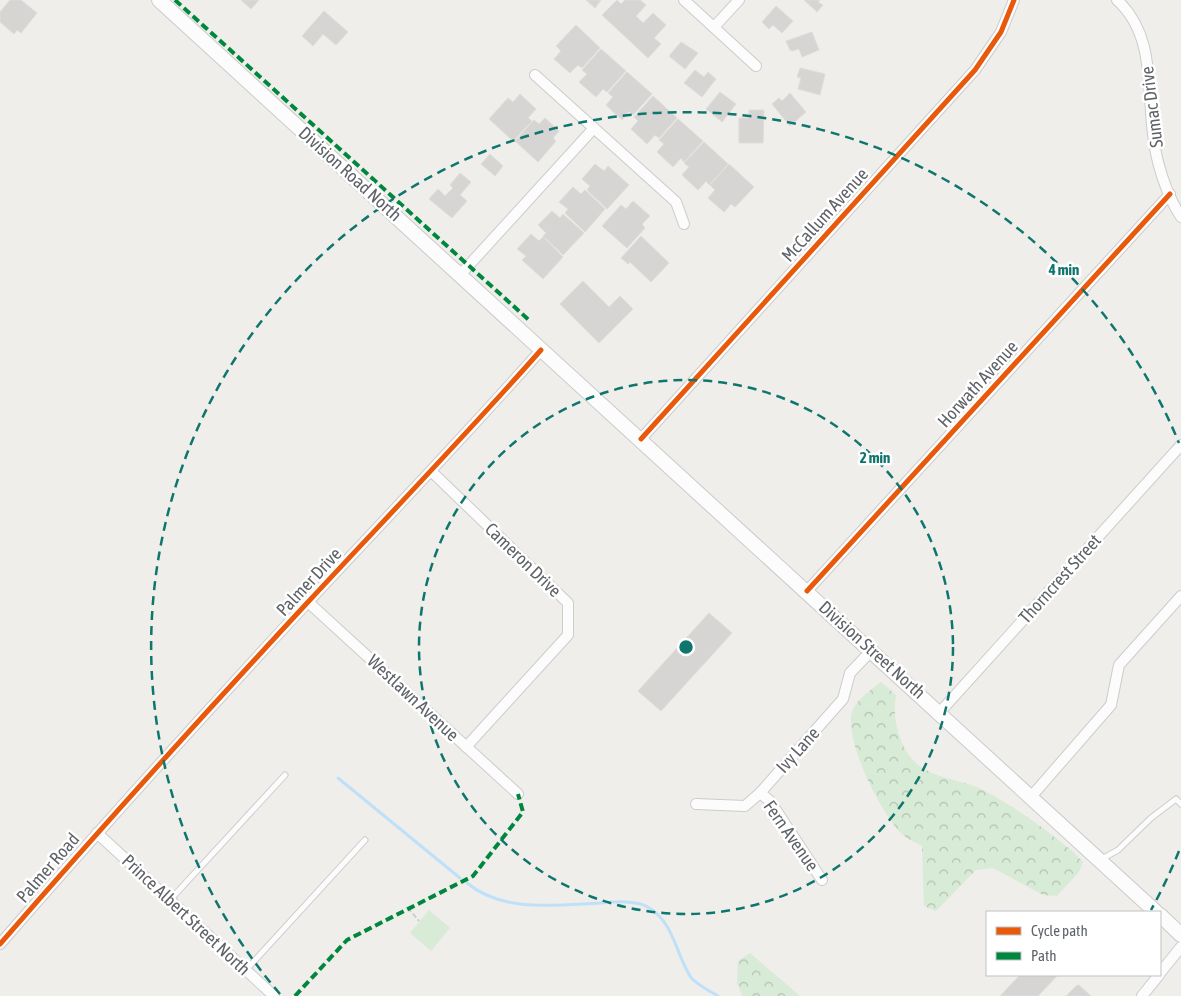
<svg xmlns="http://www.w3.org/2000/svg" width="1181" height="996" font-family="'Asap Condensed',sans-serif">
	<defs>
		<pattern id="forest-crowns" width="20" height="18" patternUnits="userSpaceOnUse" patternTransform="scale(1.25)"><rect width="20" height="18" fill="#d8ebd6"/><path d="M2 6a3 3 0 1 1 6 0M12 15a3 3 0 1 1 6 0" fill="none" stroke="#b2c2b1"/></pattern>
	</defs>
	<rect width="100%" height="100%" fill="#efeeea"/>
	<path fill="#d8ebd6" d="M429 910 450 928 431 951 410 933Z"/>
	<g fill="url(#forest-crowns)">
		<path d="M881 682 896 695C892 717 898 745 915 762 930 777 955 779 974 786 1000 796 1065 841 1083 862L1079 872 1057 896 1043 895 993 868 976 870 936 911 924 906 922 846C915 842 907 839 902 834 881 814 844 740 852 712 855 701 872 689 881 682Z"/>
		<path d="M750 953 800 996H742L737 983 738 961Z"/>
	</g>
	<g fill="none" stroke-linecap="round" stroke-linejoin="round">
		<g stroke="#bfe0f9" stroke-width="3">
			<path d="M338 778 460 878"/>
			<path d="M467 883C503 913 557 905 600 903 614 902 633 900 646 906 674 921 675 952 690 976 695 984 710 991 718 996"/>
		</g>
	</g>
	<g fill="#d6d5d3" stroke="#deddd9">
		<path d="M10 0H21L37 13 21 33 17 30 14 34 0 22V12Z"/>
		<path d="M241 0H259L251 9Z"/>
		<path d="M586 0H601L595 8Z"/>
		<path d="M617 0 621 4 625 0H640L646 5 636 16 643 23 653 13 666 25 654 38 661 44 648 58 602 15Z"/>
		<path d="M804 0H820L818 2 823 5 817 12Z"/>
		<path d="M776 6 793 21 782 33 773 25 769 29 762 22Z"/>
		<path d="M324 11 348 32 336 45 323 34 313 46 302 36Z"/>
		<path d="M576 25 600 48 582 68 578 65 570 73 554 59 561 51 556 46Z"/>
		<path d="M812 32 819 50 802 57 799 49 792 51 790 50 786 41Z"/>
		<path d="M681 42 698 53 685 69 669 56Z"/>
		<path d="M601 49 626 71 607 92 603 89 596 97 579 82 587 74 582 70Z"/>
		<path d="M800 68 825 74 820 95 798 89 801 78 797 77Z"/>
		<path d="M695 70 704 77 708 72 716 79 702 97 684 83Z"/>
		<path d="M627 72 652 94 633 115 629 111 622 120 606 105 613 97 608 93Z"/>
		<path d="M720 92 736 104 722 122 706 109Z"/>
		<path d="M790 93 806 112 790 126 772 104 779 98 782 101Z"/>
		<path d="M520 94 536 109 528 118 532 121 513 141 489 119 508 98 513 102Z"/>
		<path d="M653 96 677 118 659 138 655 135 647 144 631 129 638 121 634 117Z"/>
		<path d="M749 110H764L763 143H739V118H749Z"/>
		<path d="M545 118 559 131 553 138 556 141 538 162 515 141 534 120 539 124Z"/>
		<path d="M678 119 703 141 684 162 681 158 673 167 657 152 664 144 659 140Z"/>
		<path d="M704 142 728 164 709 185 706 181 698 190 682 175 689 167 684 163Z"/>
		<path d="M490 154 503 166 495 176 481 164Z"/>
		<path d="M595 164 604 171 608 166 629 185 607 209 587 190 590 186 582 179Z"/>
		<path d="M729 164 754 187 735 207 731 204 724 212 708 198 715 190 710 185Z"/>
		<path d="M460 173 471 182 460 195 467 201 452 218 429 199 438 189 445 196 453 188 450 185Z"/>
		<path d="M573 187 581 194 585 190 605 209 585 232 565 213 568 209 559 202Z"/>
		<path d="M633 201 650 216 642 224 645 228 627 248 602 226 621 205 626 209Z"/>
		<path d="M552 211 560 218 563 214 584 233 563 255 543 236 546 233 538 225Z"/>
		<path d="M531 234 539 241 543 237 563 257 543 279 522 260 526 256 517 249Z"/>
		<path d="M641 236 669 263 651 282 630 262 628 264 621 258Z"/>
		<path d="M583 281 609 307 620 296 633 309 599 343 560 304Z"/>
		<path d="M709 613 732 633 661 711 638 691Z"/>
		<path d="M1020 975H1058L1038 996H1000Z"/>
		<path d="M1079 985 1091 996H1066L1076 986Z"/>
	</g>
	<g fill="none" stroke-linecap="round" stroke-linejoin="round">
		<g stroke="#cbcccc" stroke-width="7">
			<g id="service">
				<path d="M1100 860 1118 850 1151 818 1176 799 1181 804"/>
				<path d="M170 900 285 775"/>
				<path d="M246 970 365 840"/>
			</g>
		</g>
		<g stroke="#cbcccc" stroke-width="12">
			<g id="minor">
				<path d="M684 0 756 66"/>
				<path d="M1117 0C1155 34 1147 88 1153 134 1156 162 1166 194 1181 217"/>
				<path d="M714 27 739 0"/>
				<path d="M535 75 676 202 684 224"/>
				<path d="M460 275 594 128"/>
				<path d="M641 439 975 70 1001 32 1014 0"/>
				<path d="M432 472 568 603V635L466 747"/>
				<path d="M807 591 1170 194"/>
				<path d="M308 602 518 794"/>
				<path d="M940 712 1181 445"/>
				<path d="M760 793 770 801 822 880"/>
				<path d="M1030 798 1111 705 1119 665 1181 596"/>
				<path d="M696 804 745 806 760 793 843 699 850 673 872 650"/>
				<path d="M97 833 274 996"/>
				<path d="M0 944C101 828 204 714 308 602 386 518 465 436 541 350"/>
				<path d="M1160 973 1181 947"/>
				<path d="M1142 996 1159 975"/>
			</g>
		</g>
		<g stroke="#cacacb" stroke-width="16">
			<g id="secondary">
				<path d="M159 0 1156 912"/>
				<path d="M1160 915 1181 935"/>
			</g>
		</g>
		<path stroke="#cacfcc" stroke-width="2" stroke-dasharray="5 2.5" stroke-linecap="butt" d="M408 908 419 921"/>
		<use href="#service" stroke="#fdfcfc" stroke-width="5"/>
		<use href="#minor" stroke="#fdfcfc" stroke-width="10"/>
		<use href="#secondary" stroke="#fdfcfc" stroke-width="14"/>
		<g stroke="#00873e" stroke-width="4" stroke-dasharray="8 4" stroke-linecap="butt">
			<path d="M175 0 530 321"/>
			<path d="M295 996 347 940 473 876 523 812 518 794"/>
		</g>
		<g stroke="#fff" stroke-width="8">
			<g id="cycleway">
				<path d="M641 439 975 70 1001 32 1014 0"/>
				<path d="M807 591 1170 194"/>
				<path d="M0 944C101 828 204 714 308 602 386 518 465 436 541 350"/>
			</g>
		</g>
		<use href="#cycleway" stroke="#e8590c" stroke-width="5"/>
	</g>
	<g fill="none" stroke="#0f766e" stroke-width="2.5" stroke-dasharray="9 6">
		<circle cx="686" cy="647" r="267"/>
		<path d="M1179 851A534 534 0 0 1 1151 910M280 994A534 534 0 1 1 1179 443"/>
	</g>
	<g text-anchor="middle" stroke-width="5" stroke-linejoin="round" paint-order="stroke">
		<g font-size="18" fill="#5f6368" stroke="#fff">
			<text transform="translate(1152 107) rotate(-97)" y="6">Sumac Drive</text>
			<text transform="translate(350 174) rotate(42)" y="6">Division Road North</text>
			<text transform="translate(825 215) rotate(-48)" y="6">McCallum Avenue</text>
			<text transform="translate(978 384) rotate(-48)" y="6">Horwath Avenue</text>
			<text transform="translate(523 560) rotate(44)" y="6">Cameron Drive</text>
			<text transform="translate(1060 579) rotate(-48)" y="6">Thorncrest Street</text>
			<text transform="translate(309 582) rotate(-47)" y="6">Palmer Drive</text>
			<text transform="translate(872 650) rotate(42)" y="6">Division Street North</text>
			<text transform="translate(413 698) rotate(43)" y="6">Westlawn Avenue</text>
			<text transform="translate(798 750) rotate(-48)" y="6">Ivy Lane</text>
			<text transform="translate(791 836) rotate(55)" y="6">Fern Avenue</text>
			<text transform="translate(48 868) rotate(-49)" y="6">Palmer Road</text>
			<text transform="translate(186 915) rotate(43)" y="6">Prince Albert Street North</text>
		</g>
	</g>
	<circle cx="686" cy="647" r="8" fill="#0f766e" stroke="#fff" stroke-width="2.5"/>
	<g font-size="15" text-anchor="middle" font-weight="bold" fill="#0f766e" stroke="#fff" stroke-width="5" stroke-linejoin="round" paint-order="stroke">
		<text x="1064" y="275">4 min</text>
		<text x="875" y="463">2 min</text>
	</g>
	<rect x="986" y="911" width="175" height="65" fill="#ffffff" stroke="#bfc1c3"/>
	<rect x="996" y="927" width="25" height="8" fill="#e8590c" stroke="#bfc1c3"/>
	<text x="1031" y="936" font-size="15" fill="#5f6368">Cycle path</text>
	<rect x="996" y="952" width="25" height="8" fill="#00873e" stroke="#bfc1c3"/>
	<text x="1031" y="961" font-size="15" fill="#5f6368">Path</text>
</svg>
